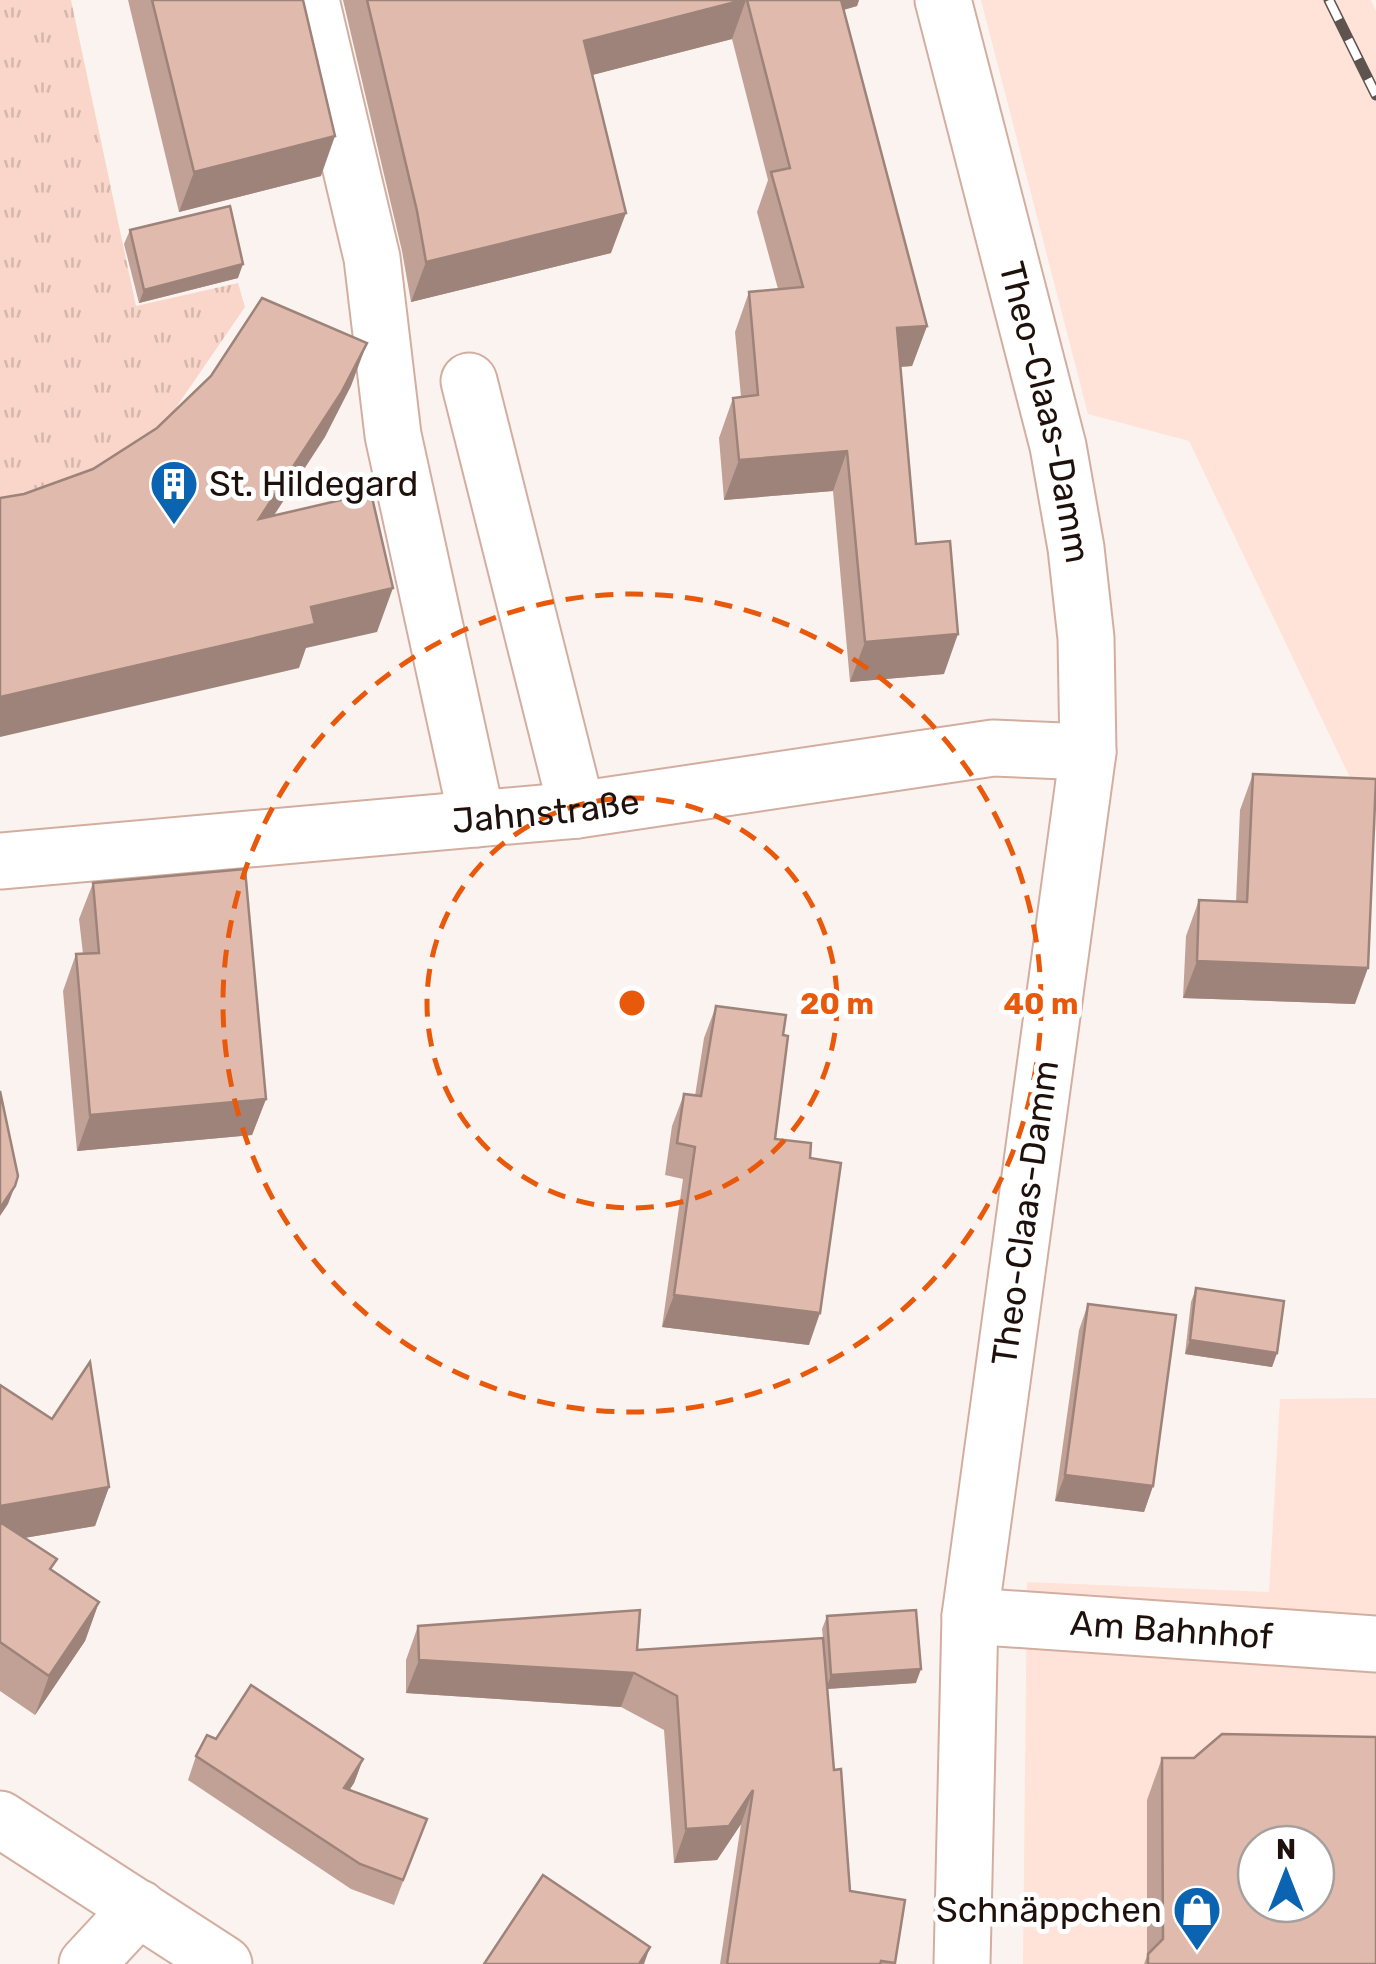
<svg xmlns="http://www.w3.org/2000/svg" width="1376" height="1964" font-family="Rubik,sans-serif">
	<defs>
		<pattern id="park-tufts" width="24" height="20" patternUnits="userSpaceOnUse" patternTransform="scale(2.5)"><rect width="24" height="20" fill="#f9d6c9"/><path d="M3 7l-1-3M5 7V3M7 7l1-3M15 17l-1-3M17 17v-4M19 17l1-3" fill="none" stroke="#d5b7ab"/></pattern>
	</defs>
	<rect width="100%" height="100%" fill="#fbf3f0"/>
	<g fill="#ffe2d8" fill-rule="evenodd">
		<path d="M981 0H1371L1376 11V832L1189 441 1088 414Z"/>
		<path d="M1376 1398V1964H1023L1027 1582 1269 1592 1280 1399ZM1256 1844H1316V1904H1256Z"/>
	</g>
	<path fill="url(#park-tufts)" d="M0 0H71L136 306 238 283 245 307 164 425 82 492 0 519Z"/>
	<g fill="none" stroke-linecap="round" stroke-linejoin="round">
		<g stroke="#d3aea0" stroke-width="59">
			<g id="minor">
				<path d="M311 0 372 258 393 435 477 819"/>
				<path id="s1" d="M943 0 1058 446 1076 548 1086 638 1088 752 970 1616 962 1964"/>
				<path d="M469 381 577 810"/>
				<path id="s2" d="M0 861 577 810 993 748 1088 752"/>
				<path id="s3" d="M970 1616 1376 1644"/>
				<path d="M0 1819 224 1964"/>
				<path d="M87 1964 139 1908"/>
			</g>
		</g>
		<use href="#minor" stroke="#fff" stroke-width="55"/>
		<g stroke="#5f534f" stroke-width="11">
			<path id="rail" d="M1329 0 1376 95"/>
		</g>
		<use href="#rail" stroke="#fff" stroke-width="8" stroke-dasharray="22" stroke-linecap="butt"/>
	</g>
	<g fill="#c1a195">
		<path d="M128 0H303L321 176 179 212Z"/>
		<path d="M343 0H859L857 6 844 10 927 326 912 366 900 367 916 544 944 674 850 682 833 491 724 500 719 438 733 398 741 397 735 332 749 292 778 289 757 212 768 180 732 39 592 75 611 253 411 302 402 251Z"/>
		<path d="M130 230 238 278 139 303 124 244Z"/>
		<path d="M1253 774 1355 1004 1183 998 1186 936 1199 900 1236 902 1240 810Z"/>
		<path d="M93 883 266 1099 252 1135 77 1151 63 991 76 954H83L79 919Z"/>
		<path d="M716 1006 783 1035 775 1139 810 1158 809 1345 662 1327 683 1179 665 1175 672 1126 684 1094 695 1096 704 1038Z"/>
		<path d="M1196 1288 1277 1353 1272 1367 1185 1354 1191 1302Z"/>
		<path d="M1088 1304 1153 1486 1144 1512 1055 1501 1079 1330Z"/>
		<path d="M0 1385 109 1487 95 1526 24 1538 53 1571 99 1602 85 1641 35 1715 0 1691Z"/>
		<path d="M827 1616 916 1683 827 1689 834 1770 850 1891 905 1900 895 1964H720L741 1824 717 1860 674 1863 664 1730 621 1707 406 1693V1660L418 1626 637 1650 823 1638 822 1629Z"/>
		<path d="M216 1739 363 1759 354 1783 349 1790 427 1819 394 1905 351 1889 188 1780 196 1756Z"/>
		<path d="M1162 1758H1194L1376 1964H1144L1147 1956V1800Z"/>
	</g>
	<g fill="#9d8379">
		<path d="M743 0H746L732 39 569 81 584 41Z"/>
		<path d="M826 0H859L857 6 820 16Z"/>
		<path d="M335 136 321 176 179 212 194 172Z"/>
		<path d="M626 213 611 253 411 302 426 262Z"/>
		<path d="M243 264 238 278 139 303 144 290Z"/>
		<path d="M927 326 912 366 882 368 897 328Z"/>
		<path d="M367 343 351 386 325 437 243 563 259 519Z"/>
		<path d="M847 451 833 491 724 500 739 460Z"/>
		<path d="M393 588 377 632 306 648 299 668 0 737V697L311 607Z"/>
		<path d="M958 634 944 674 850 682 865 642Z"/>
		<path d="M1197 961 1368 968 1355 1004 1183 998Z"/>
		<path d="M266 1099 252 1135 77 1151 90 1115Z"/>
		<path d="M15 1186 8 1204 0 1216V1208Z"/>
		<path d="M674 1295 820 1313 809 1345 662 1327Z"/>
		<path d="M1190 1340 1277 1353 1272 1367 1185 1354Z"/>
		<path d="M1065 1475 1153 1486 1144 1512 1055 1501Z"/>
		<path d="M109 1487 95 1526 0 1542V1506Z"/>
		<path d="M99 1602 85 1641 35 1715 49 1676Z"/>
		<path d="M419 1660 634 1673 621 1707 406 1693Z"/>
		<path d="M921 1669 916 1683 826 1689 831 1675Z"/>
		<path d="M363 1759 354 1783 335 1812 344 1788Z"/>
		<path d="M753 1790 741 1824 717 1860 674 1863 686 1829Z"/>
		<path d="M650 1947 644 1964H639Z"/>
	</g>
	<g fill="#e0bbad" stroke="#9d8379" stroke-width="2.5" fill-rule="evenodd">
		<path d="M152 0H303L335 136 194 172Z"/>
		<path d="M367 0H743L584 41 626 213 426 262 417 211Z"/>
		<path d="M747 0H841L927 326 897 328 916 544 950 541 958 634 865 642 847 451 739 460 733 398 758 395 749 292 803 287 771 172 790 168Z"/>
		<path d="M230 206 243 264 144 290 130 230Z"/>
		<path d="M262 298 367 343 341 393 259 519 371 493 393 588 311 607 315 624 0 697V498L24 494 93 469 157 428 211 376Z"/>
		<path d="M1253 774 1376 779 1368 968 1197 961 1199 900 1247 902Z"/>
		<path d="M245 869 266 1099 90 1115 76 954 99 953 93 883Z"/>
		<path d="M716 1006 786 1015 783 1035 788 1036 775 1139 811 1143 810 1158 841 1163 820 1313 674 1295 695 1147 677 1143 684 1094 701 1096Z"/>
		<path d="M0 1091 18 1176 15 1186 0 1208Z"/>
		<path d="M1196 1288 1284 1301 1277 1353 1190 1340Z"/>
		<path d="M1088 1304 1176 1315 1153 1486 1065 1475Z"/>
		<path d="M90 1362 109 1487 0 1506V1385L52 1419Z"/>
		<path d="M0 1522 57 1559 50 1569 99 1602 49 1676 0 1642Z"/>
		<path d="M640 1610 637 1650 823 1638 834 1770 841 1769 850 1891 905 1900 895 1963 881 1961 880 1964H727L753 1790 729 1826 686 1829 677 1696 634 1673 419 1660 418 1626Z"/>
		<path d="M916 1610 921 1669 831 1675 827 1616Z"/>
		<path d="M251 1685 363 1759 344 1788 427 1819 403 1880 360 1864 196 1756 207 1735 216 1739Z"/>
		<path d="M1222 1734 1376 1737V1964H1148V1954L1163 1939 1162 1758H1194ZM1256 1844H1316V1904H1256Z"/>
		<path d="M543 1875 650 1947 639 1964H484Z"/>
	</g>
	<g fill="none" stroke="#e8590c" stroke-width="5" stroke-dasharray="18 12">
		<circle cx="632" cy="1003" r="205"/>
		<circle cx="632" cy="1003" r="409"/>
	</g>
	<defs>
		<g id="building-pin" transform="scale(2.5)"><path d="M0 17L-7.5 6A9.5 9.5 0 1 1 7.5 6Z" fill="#0b64b1" stroke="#fff"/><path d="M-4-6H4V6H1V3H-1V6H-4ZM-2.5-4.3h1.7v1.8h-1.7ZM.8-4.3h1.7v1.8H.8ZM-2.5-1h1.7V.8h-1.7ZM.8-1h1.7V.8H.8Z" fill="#fff"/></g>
		<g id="shop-pin" transform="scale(2.5)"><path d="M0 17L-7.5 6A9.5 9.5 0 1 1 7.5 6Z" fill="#0b64b1" stroke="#fff"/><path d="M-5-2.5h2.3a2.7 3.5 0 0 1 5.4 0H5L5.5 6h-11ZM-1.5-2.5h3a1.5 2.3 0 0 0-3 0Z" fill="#fff"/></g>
	</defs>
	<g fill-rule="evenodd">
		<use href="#building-pin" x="174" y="484"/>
		<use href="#shop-pin" x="1197" y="1910"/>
	</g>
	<g text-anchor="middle" stroke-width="10" stroke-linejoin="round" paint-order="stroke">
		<g font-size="35" fill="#1e110c" stroke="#fff">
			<text dy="12" stroke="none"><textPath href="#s1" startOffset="425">Theo-Claas-Damm</textPath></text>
			<text dy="12" stroke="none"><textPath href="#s2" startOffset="548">Jahnstraße</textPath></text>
			<text transform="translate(1025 1213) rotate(-82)" y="12">Theo-Claas-Damm</text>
			<text dy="12" stroke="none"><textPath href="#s3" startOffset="202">Am Bahnhof</textPath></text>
		</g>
		<g font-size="35" fill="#1e110c" stroke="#fff" text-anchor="start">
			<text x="209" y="496">St. Hildegard</text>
			<text x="1162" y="1922" text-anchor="end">Schnäppchen</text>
		</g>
	</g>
	<circle cx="632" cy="1003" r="15" fill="#e8590c" stroke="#fff" stroke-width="5"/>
	<g font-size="30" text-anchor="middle" font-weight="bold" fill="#e8590c" stroke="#fff" stroke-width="10" stroke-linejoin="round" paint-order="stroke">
		<text x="837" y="1014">20 m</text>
		<text x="1041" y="1014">40 m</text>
	</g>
	<g transform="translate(1286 1874)"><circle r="48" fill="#ffffff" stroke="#a5a09e" stroke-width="2.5"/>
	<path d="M0-8L18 38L0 25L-18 38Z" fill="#0b64b1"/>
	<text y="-15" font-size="28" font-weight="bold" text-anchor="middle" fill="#1e110c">N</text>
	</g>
</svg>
